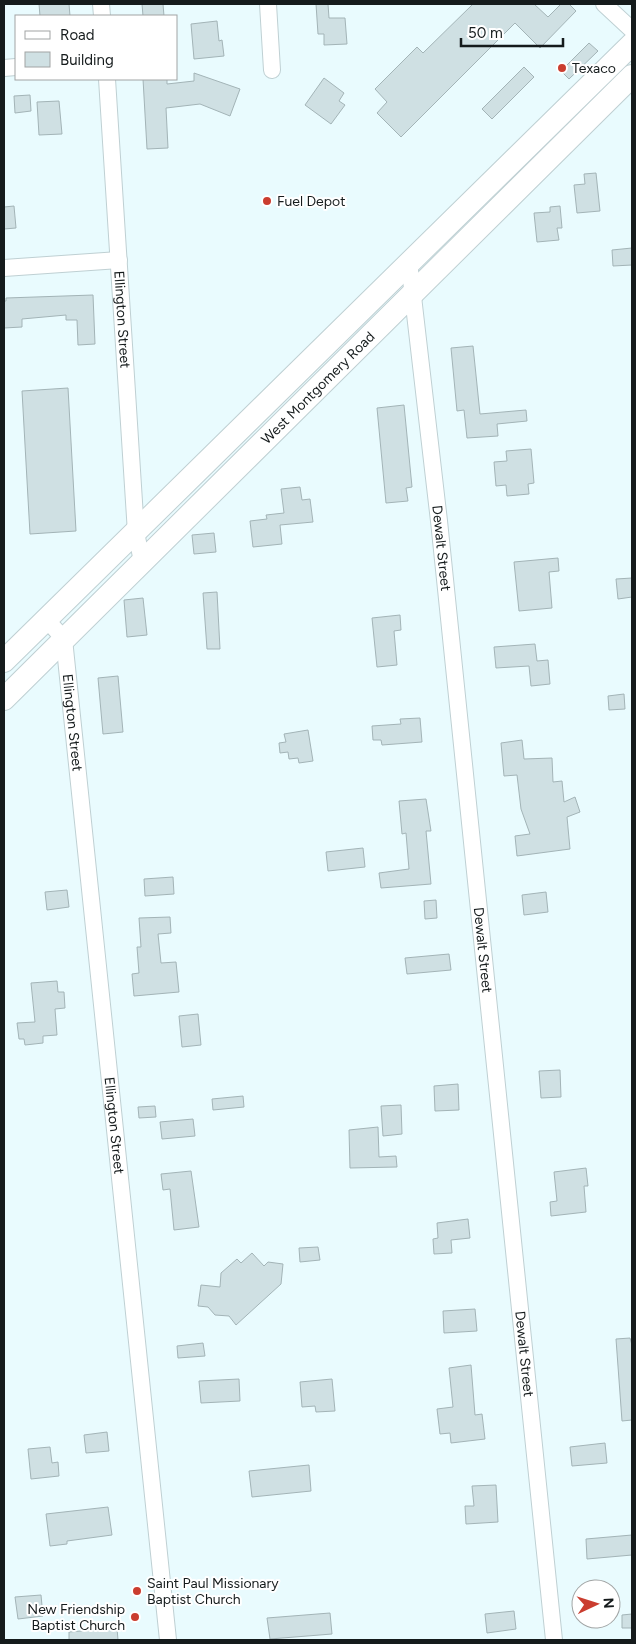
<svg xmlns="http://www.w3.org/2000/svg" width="636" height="1644" font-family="Figtree,sans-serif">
	<rect width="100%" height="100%" fill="#e9fbfe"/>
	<g fill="#cfe0e3" stroke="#a3b4b7">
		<path d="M39 4H69L70 16H40Z"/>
		<path d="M142 4H163L164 16H143Z"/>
		<path d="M316 4H328L329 18H345L347 44 324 45V34H318Z"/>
		<path d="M473 4H534L548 17 561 4H569L576 11 540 48 515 23 401 137 377 113 387 102 375 89 417 47 423 53Z"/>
		<path d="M217 21 219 41 222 40 224 56 194 59 191 24Z"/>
		<path d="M589 43 598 51 569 79 561 71Z"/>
		<path d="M524 67 534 77 492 119 482 109Z"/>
		<path d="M194 73 240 89 230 116 200 104 166 108 168 148 147 149 143 79H167V84L194 81Z"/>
		<path d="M324 78 344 93 339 101 345 105 331 124 305 105Z"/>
		<path d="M30 95 31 111 15 113 14 96Z"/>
		<path d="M59 101 62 134 39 135 37 102Z"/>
		<path d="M596 173 600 211 577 213 574 185 585 184 584 174Z"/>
		<path d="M14 206 16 228 4 229V207Z"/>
		<path d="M560 206 562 228H557L559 240 537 242 534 213 550 212V207Z"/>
		<path d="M632 248V265L613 266 612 250Z"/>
		<path d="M93 295 95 344 78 345 77 320H66V315L22 319V327L4 328V301H6V298Z"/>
		<path d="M473 346 480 414 526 410 527 421 497 424 498 436 467 438 464 410 457 411 451 348Z"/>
		<path d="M68 388 76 531 30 534 22 391Z"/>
		<path d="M404 405 412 487 406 488 408 501 386 503 377 408Z"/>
		<path d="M531 449 534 483 528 484 529 494 507 496 506 485 496 486 494 462 507 461 506 451Z"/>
		<path d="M300 487 302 500 310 499 313 522 280 525 282 544 253 547 250 521 267 519 266 515 284 513 281 489Z"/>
		<path d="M214 533 216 552 194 554 192 535Z"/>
		<path d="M558 558 559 571 549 572 552 608 519 611 514 562Z"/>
		<path d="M632 578V597L618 599 616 579Z"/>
		<path d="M217 592 220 649H207L203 593Z"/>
		<path d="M143 598 147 635 127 637 124 600Z"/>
		<path d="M400 615 401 630 394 631 397 665 377 667 372 618Z"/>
		<path d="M535 644 537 661 548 660 550 684 531 686 529 666 496 668 494 647Z"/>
		<path d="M118 676 123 732 103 734 98 678Z"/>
		<path d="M624 694 625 709 609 710 608 696Z"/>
		<path d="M420 718 422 742 382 745 381 740H373L372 726 401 724 400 719Z"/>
		<path d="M308 730 313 761 299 763 298 758 289 759 288 752 280 753 279 743 286 742 284 734Z"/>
		<path d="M522 740 524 759 552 758 553 782 562 781 564 802 575 797 580 812 567 817 570 849 517 856 515 836 530 834 521 809 517 775 504 776 501 743Z"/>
		<path d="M426 799 431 831H426L431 884 381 888 379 873 409 869 406 833 402 834 399 801Z"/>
		<path d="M363 848 365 867 328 871 326 852Z"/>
		<path d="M173 877 174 894 145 896 144 879Z"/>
		<path d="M67 890 69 907 47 910 45 892Z"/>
		<path d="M546 892 548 912 524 915 522 895Z"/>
		<path d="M436 900 437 918 425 919 424 901Z"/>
		<path d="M170 917 171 933 158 934 161 963 176 962 179 992 134 996 132 974 139 973 137 947H141L139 918Z"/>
		<path d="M449 954 451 970 407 974 405 958Z"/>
		<path d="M57 981 58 992H64L65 1008 55 1009 57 1035 43 1036V1043L25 1045 24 1039H19L17 1023 35 1022 31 983Z"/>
		<path d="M198 1014 201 1045 182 1047 179 1016Z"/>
		<path d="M560 1070 561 1097 541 1098 539 1071Z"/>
		<path d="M458 1084 459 1110 435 1111 434 1086Z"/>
		<path d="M243 1096 244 1107 213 1110 212 1099Z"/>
		<path d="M401 1105 402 1134 383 1136 381 1106Z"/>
		<path d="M155 1106 156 1117 139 1118 138 1107Z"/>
		<path d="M193 1119 195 1136 162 1139 160 1122Z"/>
		<path d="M378 1127 379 1157 396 1156 397 1167 350 1168 349 1130Z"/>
		<path d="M586 1168 588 1186H584L586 1212 551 1216 550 1202 557 1201 554 1172Z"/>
		<path d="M191 1171 199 1227 174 1230 170 1189 163 1190 161 1174Z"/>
		<path d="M468 1219 470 1238 451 1240 452 1253 434 1254 433 1239 438 1238 437 1223Z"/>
		<path d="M318 1247 320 1260 300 1262 299 1248Z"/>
		<path d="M252 1253 264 1266 268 1262 283 1264 281 1284 236 1325 229 1316 215 1315 208 1307 198 1306 201 1285 220 1287 221 1273 237 1259 241 1263Z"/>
		<path d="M475 1309 477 1331 444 1333 443 1311Z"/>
		<path d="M630 1338 632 1345V1420L622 1421 616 1339Z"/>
		<path d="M203 1343 205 1356 178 1358 177 1346Z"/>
		<path d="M471 1365 475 1415 482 1414 485 1439 451 1443 450 1433 440 1434 437 1409 453 1407 449 1368Z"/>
		<path d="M239 1379 240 1401 201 1403 199 1381Z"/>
		<path d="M332 1379 335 1411 316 1412 315 1406 302 1407 300 1382Z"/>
		<path d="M107 1432 109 1451 86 1453 84 1435Z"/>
		<path d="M605 1443 607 1463 572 1466 570 1447Z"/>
		<path d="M50 1447 52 1463 58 1462 59 1476 31 1479 28 1449Z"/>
		<path d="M309 1465 311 1491 252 1497 249 1471Z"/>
		<path d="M496 1485 498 1522 466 1524 465 1506H474L472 1486Z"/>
		<path d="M108 1507 112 1535 67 1541V1544L50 1546 46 1514Z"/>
		<path d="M632 1535V1555L587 1559 586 1539Z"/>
		<path d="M41 1595 43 1616 18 1619 15 1597Z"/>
		<path d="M514 1611 516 1629 487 1633 485 1614Z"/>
		<path d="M330 1613 332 1634 270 1639 267 1618Z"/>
		<path d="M632 1614V1628H622V1615Z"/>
		<path d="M117 1628 118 1640H69V1632Z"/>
	</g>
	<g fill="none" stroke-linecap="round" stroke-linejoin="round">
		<g stroke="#bfd0d3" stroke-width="18">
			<g id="street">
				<path d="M101 4 102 16"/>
				<path d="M268 4 272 70"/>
				<path d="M604 4 632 30"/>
				<path d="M4 68 16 67"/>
				<path id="s1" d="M107 79 136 533 142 561"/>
				<path id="s2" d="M409 262 439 521 554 1640"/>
				<path d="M4 268 119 260"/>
				<path id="s3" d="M46 619 64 639 168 1640"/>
			</g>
		</g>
		<g stroke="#bfd0d3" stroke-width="24">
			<g id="secondary">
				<path d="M4 661 632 44"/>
				<path id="s4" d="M4 699 632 76"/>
			</g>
		</g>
		<use href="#street" stroke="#fff" stroke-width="16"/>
		<use href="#secondary" stroke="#fff" stroke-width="22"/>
	</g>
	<g fill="#ca3d2f" stroke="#fff" stroke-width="2">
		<circle cx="562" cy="68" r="5"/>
		<circle cx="267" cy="201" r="5"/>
		<circle cx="137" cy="1591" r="5"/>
		<circle cx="135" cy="1617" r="5"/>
	</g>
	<g text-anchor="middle" stroke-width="4" stroke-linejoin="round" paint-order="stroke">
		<g font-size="14" fill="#151b1c" stroke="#fff" text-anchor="start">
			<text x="572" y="73">Texaco</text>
			<text x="277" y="206">Fuel Depot</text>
			<text x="147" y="1588">Saint Paul Missionary<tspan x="147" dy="16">Baptist Church</tspan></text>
			<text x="125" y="1614" text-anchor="end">New Friendship<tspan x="125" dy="16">Baptist Church</tspan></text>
		</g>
		<g font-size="14" fill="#151b1c" stroke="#fff">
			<text dy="5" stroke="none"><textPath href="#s1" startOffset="241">Ellington Street</textPath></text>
			<text dy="5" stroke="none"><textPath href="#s4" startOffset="442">West Montgomery Road</textPath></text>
			<text dy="5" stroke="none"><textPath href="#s2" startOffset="288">Dewalt Street</textPath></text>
			<text dy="5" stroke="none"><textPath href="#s3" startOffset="111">Ellington Street</textPath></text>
			<text dy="5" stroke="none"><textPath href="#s2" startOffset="692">Dewalt Street</textPath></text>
			<text dy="5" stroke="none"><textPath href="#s3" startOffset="516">Ellington Street</textPath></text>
			<text dy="5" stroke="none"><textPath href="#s2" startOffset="1098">Dewalt Street</textPath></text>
		</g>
	</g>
	<rect width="636" height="1644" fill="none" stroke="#151b1c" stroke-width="10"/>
	<rect x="15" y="15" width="162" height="65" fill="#ffffff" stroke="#a1a4a4"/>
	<rect x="25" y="31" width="25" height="8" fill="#ffffff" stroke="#a1a4a4"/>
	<text x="60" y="40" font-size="15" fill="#151b1c">Road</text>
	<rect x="25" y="52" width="25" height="15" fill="#cfe0e3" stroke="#a1a4a4"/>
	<text x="60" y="65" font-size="15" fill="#151b1c">Building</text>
	<g transform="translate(596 1604) rotate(86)"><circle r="24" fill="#ffffff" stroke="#a1a4a4"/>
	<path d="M0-4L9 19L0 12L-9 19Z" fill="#ca3d2f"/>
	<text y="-8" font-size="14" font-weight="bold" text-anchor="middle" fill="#151b1c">N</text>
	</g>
	<path d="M461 38v8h102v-8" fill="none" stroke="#151b1c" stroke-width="2.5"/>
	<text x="468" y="38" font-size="15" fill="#151b1c" stroke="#ffffff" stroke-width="4" paint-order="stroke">50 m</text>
</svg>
